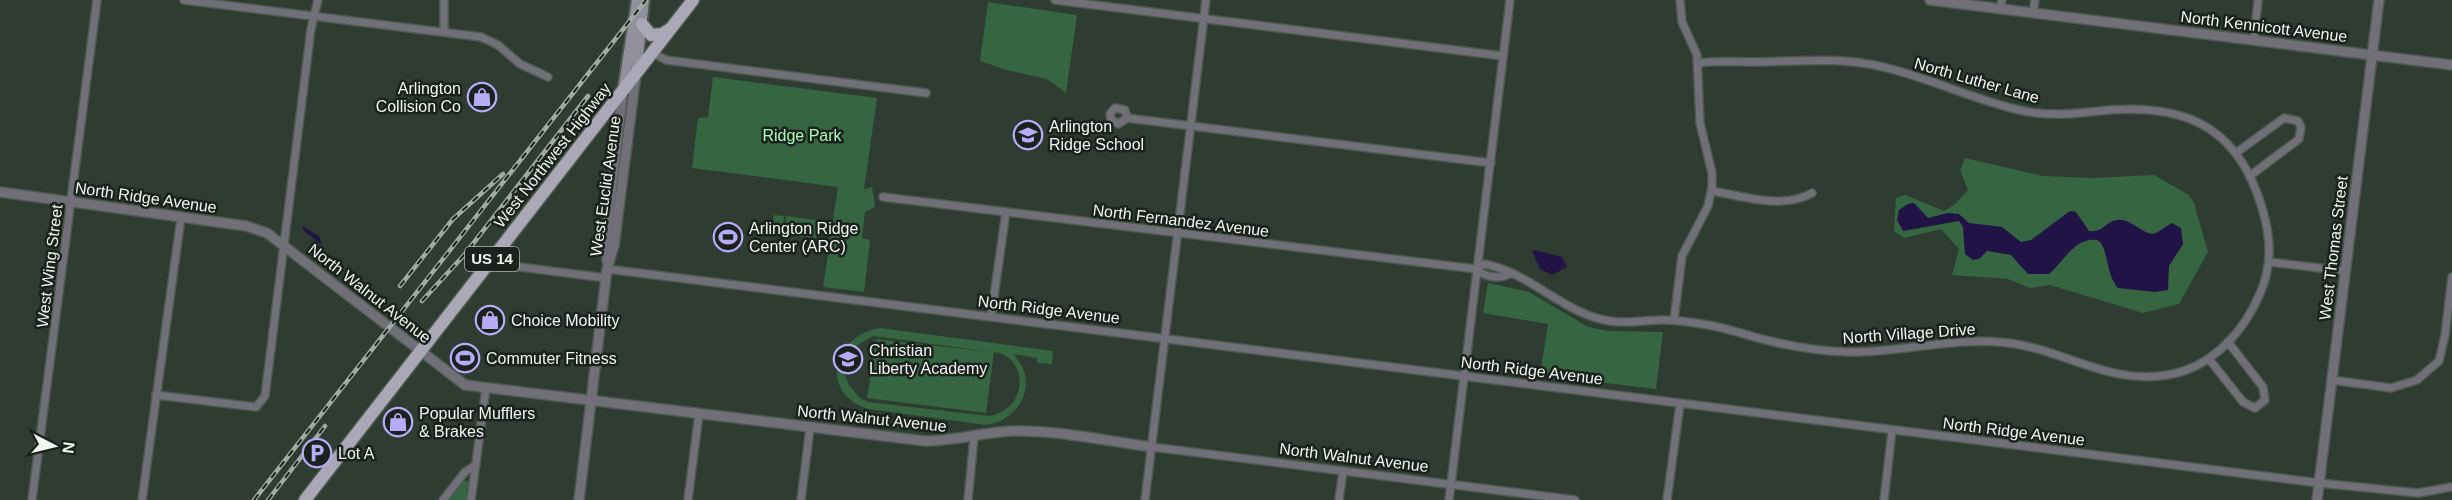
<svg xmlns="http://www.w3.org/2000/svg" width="2452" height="500" font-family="Arial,sans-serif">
	<rect width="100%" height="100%" fill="#2e3c31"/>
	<g fill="#356641" fill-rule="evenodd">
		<path d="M988 2 1077 15 1066 93 1047 79 1007 70 980 61Z"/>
		<path d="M713 77 877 98 864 189 872 187 875 207 865 212 862 238 870 240 864 292 823 287 838 187 692 168 698 118 708 117Z"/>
		<path d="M1965 158 2043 176 2092 178 2154 175 2189 195 2194 203 2208 252 2179 304 2143 313 2050 285 2030 288 2008 279 1952 275 1959 249 1941 229 1904 238 1894 231 1896 198 1905 195 1944 211 1954 205 1968 190 1960 170Z"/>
		<path d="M774 215 784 216 782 233 772 232Z"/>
		<path d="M786 216 816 220V238L784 235Z"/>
		<path d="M1488 283 1529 292 1588 327 1608 331 1663 332 1656 389 1540 375 1548 324 1483 313Z"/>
		<path d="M880 328 1053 351 1052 364 1037 363V358L1014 354C1018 361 1024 367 1025 375 1030 400 1011 422 986 425L868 409C818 393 833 335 880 328ZM873 336 991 352 876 339 867 398 986 413 994 352C1028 356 1030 409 989 416L868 402 860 398 849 385 844 373 845 364 854 347Z"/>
		<path d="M463 480 469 482 467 500H448Z"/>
	</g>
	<g fill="#211345">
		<path d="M1914 203 1928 218 1948 213 1959 214 1969 223 2002 227 2021 242 2031 240 2070 211 2076 212 2089 231C2104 233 2105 221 2118 220 2132 218 2145 238 2156 233 2162 230 2166 226 2172 223L2181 228 2183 244 2169 266 2168 290 2155 292 2118 288C2105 274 2109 246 2097 240 2075 237 2064 261 2049 274H2028L2011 255 1987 251 1979 259 1973 260 1965 254 1963 227 1959 221 1903 231 1897 220 1899 210 1908 204Z"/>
		<path d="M302 226 319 236 322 245 304 231Z"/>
		<path d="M1535 250 1562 257 1567 267 1552 275 1540 269 1532 251Z"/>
	</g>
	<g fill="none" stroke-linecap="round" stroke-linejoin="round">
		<g stroke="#4d5a4f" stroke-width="10">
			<g id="minor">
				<path d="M184 0 481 37 498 45 520 64 548 77"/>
				<path d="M444 0V32"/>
				<path d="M1055 0 1503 56"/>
				<path d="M2001 9 2002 0"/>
				<path d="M2033 13 2035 0"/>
				<path d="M2254 40 2258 0"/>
				<path d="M653 53 666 60 926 93"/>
				<path d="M1127 118 1125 110 1115 108 1110 114 1111 119 1118 124 1127 118 1491 163"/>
				<path d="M2236 153 2284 118 2298 121 2301 127 2299 139 2251 175"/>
				<path d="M1712 191C1743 196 1783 210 1812 193"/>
				<path d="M883 197 1476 269"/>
				<path d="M2270 262 2345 271"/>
				<path d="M489 263 606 278"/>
				<path d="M607 269 2319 483 2418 493 2452 487"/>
				<path d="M1476 269 1484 264C1530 272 1565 315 1610 321 1628 324 1646 320 1664 320 1677 320 1690 322 1702 324 1726 327 1747 336 1770 341 1795 347 1821 351 1847 352 1901 353 1955 336 2009 343 2064 350 2110 385 2167 375 2212 368 2245 331 2261 291 2275 258 2269 225 2257 193 2231 123 2180 105 2109 110 2081 113 2052 117 2024 111 1976 101 1931 78 1883 67 1842 57 1801 61 1759 62 1738 62 1718 60 1698 63"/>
				<path d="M1476 269C1486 278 1499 279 1510 274"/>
				<path d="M991 317 1006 212"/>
				<path d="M1674 320 1682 256 1708 206 1712 187V173L1700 123 1697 55 1682 22 1680 0"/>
				<path d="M2209 359 2243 402 2255 408 2265 400 2263 387 2228 342"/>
				<path d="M2332 380 2391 388 2417 380 2439 361 2445 335 2452 277"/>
				<path d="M156 395 256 407 265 396 311 29 318 0"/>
				<path d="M1152 447 1575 500"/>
				<path d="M32 500 97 0"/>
				<path d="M142 500 181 218"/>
				<path d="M443 500 465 472 476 465"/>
				<path d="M471 500 486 388"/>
				<path d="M688 500 699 414"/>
				<path d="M801 500 810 428"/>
				<path d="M968 500 974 437"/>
				<path d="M1145 500 1206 0"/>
				<path d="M1339 500 1343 471"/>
				<path d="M1449 500 1510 0"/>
				<path d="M1667 500 1680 404"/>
				<path d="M1884 500 1892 431"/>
			</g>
		</g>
		<g stroke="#4d5a4f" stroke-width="12">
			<g id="tertiary">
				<path d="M1930 0 2452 65"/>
				<path d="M0 192 246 226 267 233 465 385 925 441C955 441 983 432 1013 431 1059 430 1106 441 1152 447"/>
				<path d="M607 261 606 238 623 91"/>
				<path d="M579 500 607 269 614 246 636 74"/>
				<path d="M2317 500 2379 0"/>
			</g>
		</g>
		<g stroke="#4d5a4f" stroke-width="14">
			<g id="secondary">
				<path d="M636 74 644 0"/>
				<path d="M623 91 637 0"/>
			</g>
		</g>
		<g stroke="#4d5a4f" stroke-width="15">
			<g id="primary">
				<path d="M642 24 651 35 662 34 670 29"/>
				<path d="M305 500 693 0"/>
			</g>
		</g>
		<use href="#minor" stroke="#717078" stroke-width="7"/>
		<use href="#tertiary" stroke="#717078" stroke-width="9"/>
		<use href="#secondary" stroke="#91909c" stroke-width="10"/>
		<use href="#primary" stroke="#aaa8b7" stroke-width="12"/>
		<g stroke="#a1aba3" stroke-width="4.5">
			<g id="rail">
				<path d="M400 286 453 219 503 174"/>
				<path d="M422 301 465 254 588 96"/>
				<path d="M254 500 646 0"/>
				<path d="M268 500 325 426"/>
			</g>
		</g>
		<use href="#rail" stroke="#1b211c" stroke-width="2" stroke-dasharray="7" stroke-linecap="butt"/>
	</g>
	<defs>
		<g id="shop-ring" transform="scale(1.5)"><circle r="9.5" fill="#1b211c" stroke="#b7abf8" stroke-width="1.5"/><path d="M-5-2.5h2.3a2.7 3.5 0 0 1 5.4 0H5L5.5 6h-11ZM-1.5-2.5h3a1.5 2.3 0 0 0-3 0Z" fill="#b7abf8"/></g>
		<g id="school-ring" transform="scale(1.5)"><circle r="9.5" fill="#1b211c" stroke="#b7abf8" stroke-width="1.5"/><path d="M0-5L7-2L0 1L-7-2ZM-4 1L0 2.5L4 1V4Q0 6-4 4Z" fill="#b7abf8"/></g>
		<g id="stadium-ring" transform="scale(1.5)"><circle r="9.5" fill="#1b211c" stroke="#b7abf8" stroke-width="1.5"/><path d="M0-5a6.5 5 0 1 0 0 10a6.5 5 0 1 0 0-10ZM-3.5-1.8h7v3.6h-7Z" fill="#b7abf8"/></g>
		<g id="parking-ring" transform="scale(1.5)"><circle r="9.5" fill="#1b211c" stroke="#b7abf8" stroke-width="1.5"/><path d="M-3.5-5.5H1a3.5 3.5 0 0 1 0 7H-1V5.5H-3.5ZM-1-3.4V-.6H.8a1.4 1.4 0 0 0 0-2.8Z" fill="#b7abf8"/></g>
	</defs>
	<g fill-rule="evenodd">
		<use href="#shop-ring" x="482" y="97"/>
		<use href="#school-ring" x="1028" y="135"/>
		<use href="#stadium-ring" x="728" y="237"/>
		<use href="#shop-ring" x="490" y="320"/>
		<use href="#stadium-ring" x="465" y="358"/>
		<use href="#school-ring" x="848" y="359"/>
		<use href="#shop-ring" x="398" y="422"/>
		<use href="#parking-ring" x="317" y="453"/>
	</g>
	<g text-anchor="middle" stroke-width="5" stroke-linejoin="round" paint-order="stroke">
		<rect fill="#1b211c" stroke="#afb6b0" stroke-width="1.5" x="465" y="247" width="54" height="24" rx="4.5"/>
		<g font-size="15" font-weight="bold" fill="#eef6ef">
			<text x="492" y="264">US 14</text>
		</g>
		<g font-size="16" fill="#eef6ef" stroke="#1b211c">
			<text transform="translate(2264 26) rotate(7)" y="6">North Kennicott Avenue</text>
			<text transform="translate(1977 80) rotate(16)" y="6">North Luther Lane</text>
			<text transform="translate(552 155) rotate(-52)" y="6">West Northwest Highway</text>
			<text transform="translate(605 186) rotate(-82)" y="6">West Euclid Avenue</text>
			<text transform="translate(146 197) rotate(8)" y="6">North Ridge Avenue</text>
			<text transform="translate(1181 220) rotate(7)" y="6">North Fernandez Avenue</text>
			<text transform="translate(2333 248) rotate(-83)" y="6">West Thomas Street</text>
			<text transform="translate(49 266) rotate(-83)" y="6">West Wing Street</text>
			<text transform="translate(370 293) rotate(38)" y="6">North Walnut Avenue</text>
			<text transform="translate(1049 309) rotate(7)" y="6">North Ridge Avenue</text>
			<text transform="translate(1909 333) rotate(-4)" y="6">North Village Drive</text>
			<text transform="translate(1532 370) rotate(7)" y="6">North Ridge Avenue</text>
			<text transform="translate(872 418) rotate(6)" y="6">North Walnut Avenue</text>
			<text transform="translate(2014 431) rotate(7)" y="6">North Ridge Avenue</text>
			<text transform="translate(1354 457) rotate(7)" y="6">North Walnut Avenue</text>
		</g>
		<g font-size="16" fill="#eef6ef" stroke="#1b211c" text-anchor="start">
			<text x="461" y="94" text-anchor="end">Arlington<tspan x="461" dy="18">Collision Co</tspan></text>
			<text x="1049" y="132">Arlington<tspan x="1049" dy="18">Ridge School</tspan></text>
			<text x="749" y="234">Arlington Ridge<tspan x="749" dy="18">Center (ARC)</tspan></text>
			<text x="511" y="326">Choice Mobility</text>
			<text x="869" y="356">Christian<tspan x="869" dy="18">Liberty Academy</tspan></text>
			<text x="486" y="364">Commuter Fitness</text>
			<text x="419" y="419">Popular Mufflers<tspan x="419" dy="18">&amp; Brakes</tspan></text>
			<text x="338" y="459">Lot A</text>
		</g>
		<g font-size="16" fill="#a8fab9" stroke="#1b211c">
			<text x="802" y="141">Ridge Park</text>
		</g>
	</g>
	<g transform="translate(54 446) rotate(97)" stroke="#1b211c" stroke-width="4.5" paint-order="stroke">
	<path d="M0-4.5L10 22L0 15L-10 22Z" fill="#eef6ef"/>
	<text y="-9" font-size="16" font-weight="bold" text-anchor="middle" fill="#eef6ef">N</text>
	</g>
</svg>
